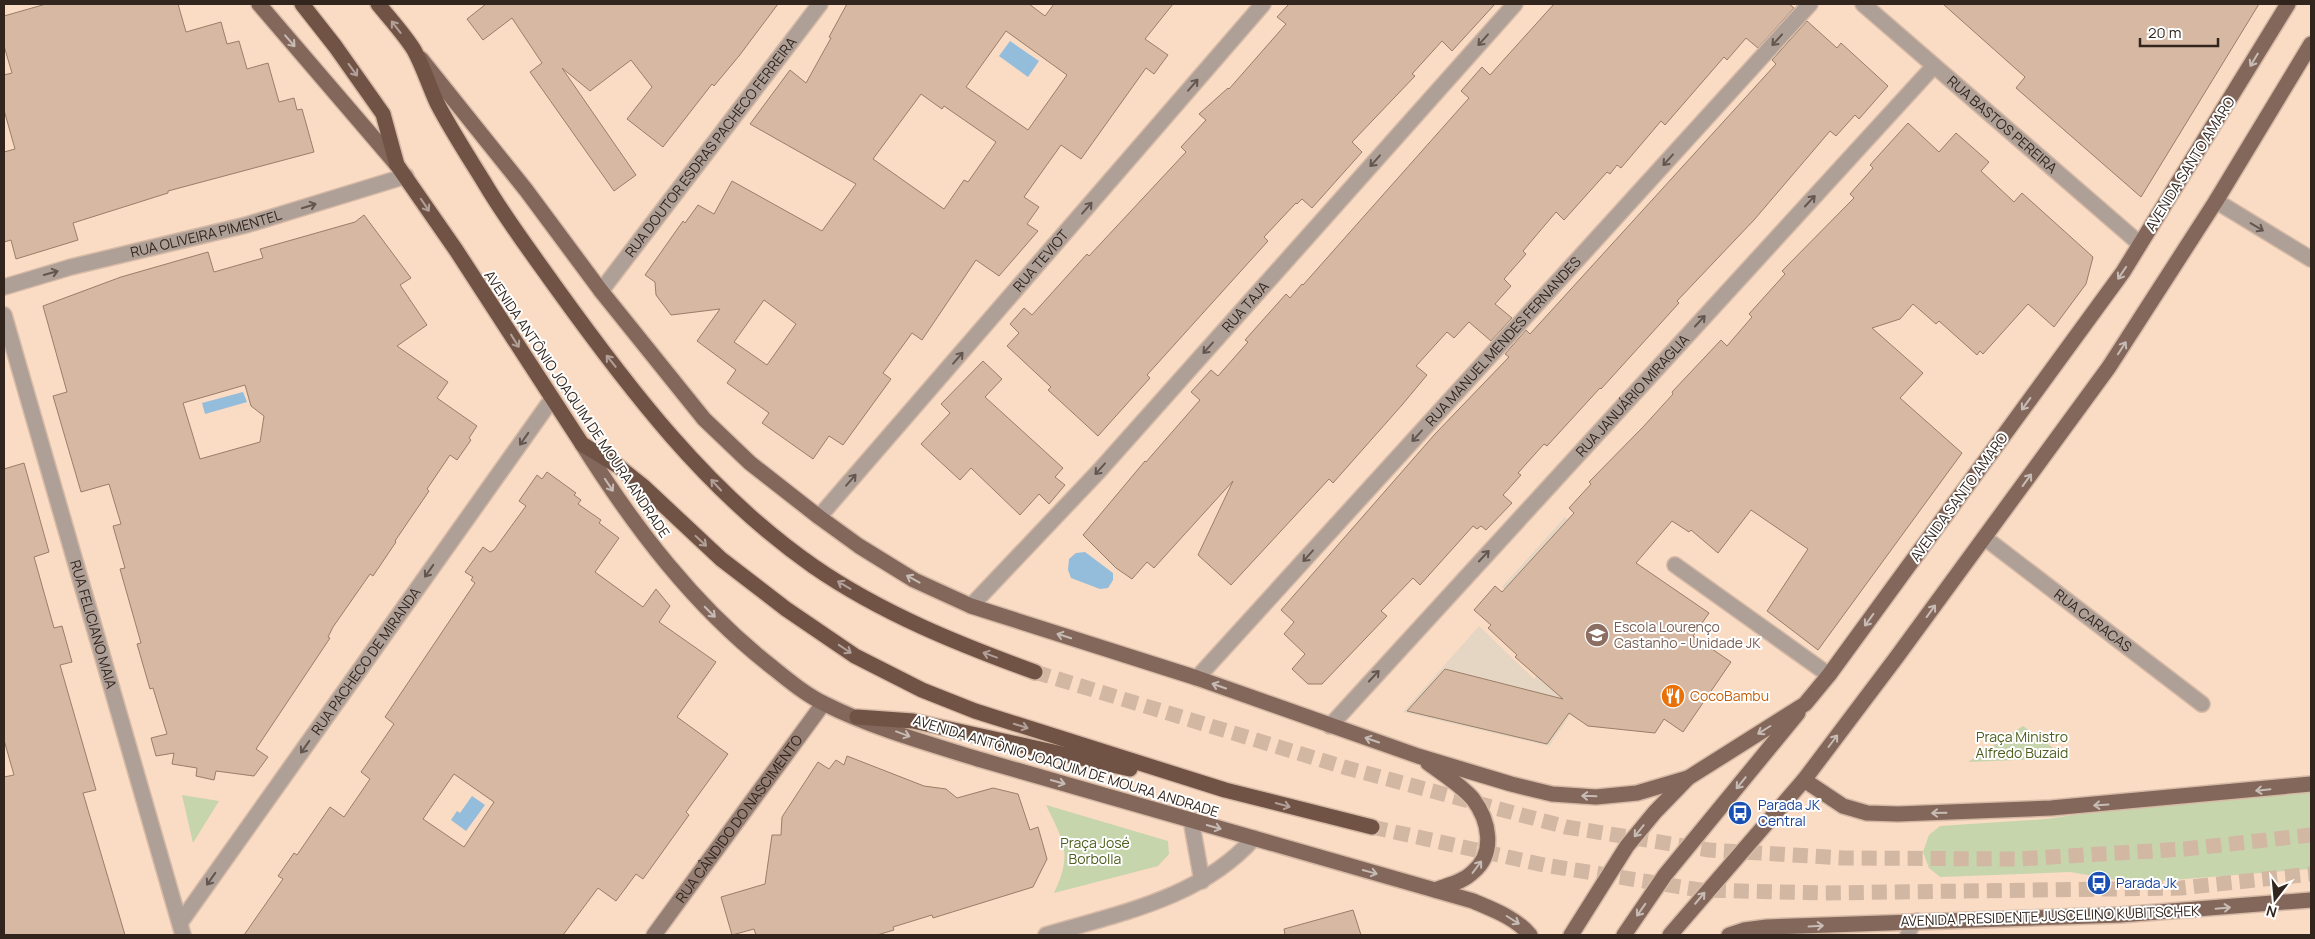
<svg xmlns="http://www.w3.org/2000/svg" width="2315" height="939" font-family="Manrope,sans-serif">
	<rect width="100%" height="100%" fill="#fadbc4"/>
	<path fill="#e5d5c3" d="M1565 517 1630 575 1606 662 1549 746 1403 712 1479 626 1534 679 1567 644 1502 587Z"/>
	<g fill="#c6d5ac">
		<path d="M2023 726 2067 758 1968 762Z"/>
		<path d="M2311 789V869L2135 883 2070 872 1940 877 1929 868 1923 852 1929 835 1940 826 2046 819 2116 809Z"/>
		<path d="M182 795 219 801 193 843Z"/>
		<path d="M1046 805 1168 841 1169 854 1158 866 1054 893C1073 854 1064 842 1046 805Z"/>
	</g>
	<g fill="#93bddb">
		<path d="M1010 41 1039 61 1028 77 999 56Z"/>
		<path d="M243 392 247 402 205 414 202 403Z"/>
		<path d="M1085 552 1113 573V580L1108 588 1100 589 1071 578 1068 570 1069 559 1076 553Z"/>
		<path d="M472 796 485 805 466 831 451 820 457 811 460 813Z"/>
	</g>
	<g fill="#d7b8a2" stroke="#9a7e69" fill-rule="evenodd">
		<path d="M46 4H178L186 32 221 22 227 44 239 41 247 69 268 63 279 102 294 98 297 110 302 109 314 152 168 191V193L73 223 78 240 16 259 11 240 4 242V152L15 149 4 110V75L12 73 4 46V16Z"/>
		<path d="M486 4H778L739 56 714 86 712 84 663 147 627 119 652 87 631 60 590 91 562 68 636 175 614 191 530 72 542 63 512 18 483 40 467 19Z"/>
		<path d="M847 4H1029L1045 16 1054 4H1173L1145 39 1168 55 1154 74 1146 68 1081 159 1061 145 1024 197 1039 207 1027 224 1038 231 999 276 976 260 922 340 912 333 883 373 891 379 843 445 829 436 813 459 762 423 769 413 727 383 736 370 697 341 720 309 671 315 656 295 655 282 645 275 683 221 685 223 698 205 714 214 732 181 822 231 856 184 750 124 790 70 806 83 831 38 829 37ZM1006 31 1067 75 1028 130 966 87ZM921 94 942 109 944 106 996 142 968 182 964 180 944 209 873 159ZM764 300 796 324 767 365 734 342Z"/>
		<path d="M1289 4H1495L1452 51 1442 41 1412 74 1415 76 1352 142 1362 152 1312 208 1302 199 1297 204 1296 203 1264 237 1268 241 1147 375 1150 378 1098 436 1048 390 1051 387 1007 346 1019 333 1010 324 1024 308 1032 315 1087 254 1089 256 1186 152 1181 147 1206 120 1199 114 1228 88 1229 89 1286 24 1277 17Z"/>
		<path d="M1554 4H1789L1794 8 1758 48 1746 38 1727 60 1724 57 1665 125 1661 121 1621 168 1617 165 1610 174 1607 172 1564 220 1556 212 1523 251 1526 254 1504 279 1511 286 1495 304 1512 318 1491 341 1469 322 1454 338 1447 332 1416 366 1427 375 1402 405 1333 483 1329 479 1231 585 1198 555 1233 481 1154 568 1147 562 1132 579 1116 568 1083 535 1145 461 1146 462 1200 400 1191 392 1211 370 1218 376 1248 342 1245 340 1286 294 1290 298 1302 284 1303 285 1469 98 1461 91 1482 67 1490 75Z"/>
		<path d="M1943 4H2259L2141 197 2016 88 2025 77Z"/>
		<path d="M1807 21 1837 48 1841 43 1888 86 1859 119 1855 115 1836 136 1830 131 1754 220 1677 301 1679 303 1601 389 1600 388 1547 446 1544 444 1518 473 1521 475 1503 495 1512 503 1486 530 1481 526 1477 529 1473 526 1420 585 1413 578 1381 611 1387 616 1322 684H1308L1292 669 1305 654 1284 634 1294 622 1281 610 1435 434 1509 357 1505 354 1526 330 1530 334 1776 64 1772 60Z"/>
		<path d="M1908 123 1939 152 1956 133 1989 162 1981 171 2014 202 2022 193 2093 257 2086 284 2054 327 2028 304 1983 354 1980 351 1977 355 1939 321 1936 324 1913 304 1900 319 1872 328 1923 373 1900 398 1962 453 1818 650 1767 611 1808 549 1751 510 1718 553 1691 530 1689 532 1672 521 1636 563 1709 613 1693 636 1731 662 1683 732 1664 719 1655 733 1588 726 1569 713 1547 744 1407 711 1445 669 1563 699 1515 657 1517 655 1488 628 1491 625 1474 610 1495 586 1502 592 1574 513 1569 508 1591 484 1589 482 1643 427 1673 394 1672 392 1721 340 1727 346 1752 317 1749 314 1785 274 1782 271 1854 198 1850 194 1873 168 1870 165Z"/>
		<path d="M364 215 411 278 400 285 427 325 397 346 448 382 437 398 477 426 469 438 471 440 457 460 450 455 427 489 429 491 395 541 396 542 373 576 370 574 333 627 328 637 330 638 256 749 268 757 254 776 216 771 214 780 196 776 197 768 172 764 174 753 156 756 151 738 167 734 153 688 150 689 137 644 141 643 120 569 125 568 113 526 121 524 109 484 81 492 53 396 67 392 43 306 121 277 208 252 214 272 263 258 260 249 355 222ZM245 385 251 406 264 416 260 442 200 459 183 403Z"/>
		<path d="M983 361 1002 379 985 397 1063 468 1055 477 1065 485 1049 504 1039 494 1020 515 971 468 960 480 921 444 950 413 941 404Z"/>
		<path d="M24 463 49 552 34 557 54 628 62 626 72 662 60 665 96 790 83 793 125 935H4V777L14 775 4 740V469Z"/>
		<path d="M547 472 576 493 574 495 581 500 578 504 601 520 599 523 619 538 595 572 643 607 656 589 670 606 659 622 716 662 677 717 728 754 686 812 689 815 643 879 636 874 616 901 598 888 563 935H244L283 879 278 876 294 853 297 855 330 807 344 817 370 779 361 772 394 724 385 717 475 583 471 580 473 577 465 572 483 547 490 552 494 550 526 506 519 501 537 475 542 479ZM454 774 494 802 464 847 423 819Z"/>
		<path d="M847 756 924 786 946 789 957 798 993 788 1018 794 1030 830 1038 827 1047 859 1033 887 933 918 932 915 893 927 894 930 877 935H756L754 929 732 935 721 897 765 884 772 835H781L782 817 818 762 829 769 836 760 844 765Z"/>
		<path d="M1353 910 1361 935H1285L1284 929Z"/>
	</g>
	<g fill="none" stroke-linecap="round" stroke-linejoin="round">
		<g stroke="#d2b7a3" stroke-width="15" stroke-dasharray="15 8" stroke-linecap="butt">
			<path d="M1035 672 1347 768 1566 827 1709 850 1844 858 2018 859 2185 849 2311 835"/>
			<path d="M1372 827 1544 865 1700 890 1824 893 2181 888 2311 874"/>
		</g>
		<g stroke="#d6baa6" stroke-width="18">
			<g id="street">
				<path id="s1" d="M1863 4 2140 244"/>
				<path d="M2216 201 2311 259"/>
				<path id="s2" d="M4 287 71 267 246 225 406 176"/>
				<path id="s3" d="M601 291 820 4"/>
				<path id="s4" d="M4 315 183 935"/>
				<path id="s5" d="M819 517 1263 4"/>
				<path id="s6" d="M1985 538 2202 704"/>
				<path d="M1675 565 1829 675"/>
				<path id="s7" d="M971 606 1099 471 1515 4"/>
				<path id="s8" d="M1197 678 1810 4"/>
				<path id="s9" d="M1330 726 1934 66"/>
				<path d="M1191 820 1202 881"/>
				<path id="s10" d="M180 923 552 399"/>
				<path d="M1046 935C1120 913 1201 898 1254 838"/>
				<path d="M1908 935 1910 928 1917 921"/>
			</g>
		</g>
		<g stroke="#d6baa6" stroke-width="18">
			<g id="secondary">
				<path id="s11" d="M654 935 823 704"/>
			</g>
		</g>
		<g stroke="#d6baa6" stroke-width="18">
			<g id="primary">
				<path d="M259 4 397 165"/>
				<path d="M421 59 526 190 601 291 704 419 750 463 819 517 859 546 914 580 971 606 1197 678 1418 756 1511 784 1552 794 1596 797 1637 793 1688 778"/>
				<path d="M582 444C635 528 694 606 772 667 788 680 806 695 825 704 873 728 927 743 978 759L1473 901C1494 910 1516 918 1530 935"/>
				<path d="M1428 763C1443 774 1461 785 1473 799 1489 820 1496 853 1473 872 1463 882 1448 885 1435 890"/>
				<path d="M1804 780 1843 806 1867 813 1898 814 2051 808 2311 784"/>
				<path d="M1571 935 1627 846 1655 812 1688 778 1805 704 1829 675 2123 272 2288 4"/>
				<path d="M1624 935 1665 875 1798 713"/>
				<path d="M1670 935 1804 780 1896 658 2109 367 2216 201 2311 44"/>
				<path d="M1729 935 1744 930 1767 927 2120 915 2311 900"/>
			</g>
		</g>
		<g stroke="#d6baa6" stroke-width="18">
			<g id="highway">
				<path d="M302 4 335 46 383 114 397 165 456 250 582 444 618 466 643 486 721 559 786 609 855 656 922 690 975 711 1225 790 1372 827"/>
				<path d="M378 4C390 19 404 34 414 50 423 66 429 86 437 103 451 130 468 156 484 182 505 218 531 252 555 286 629 389 708 493 813 566 881 613 958 644 1035 672"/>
				<path d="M857 717 913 721 1130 769"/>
			</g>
		</g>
		<use href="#street" stroke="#ae9f97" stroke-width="15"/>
		<use href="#secondary" stroke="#957e74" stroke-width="15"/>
		<use href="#primary" stroke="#82675a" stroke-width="15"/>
		<use href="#highway" stroke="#715345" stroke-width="15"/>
	</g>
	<defs><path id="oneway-shaft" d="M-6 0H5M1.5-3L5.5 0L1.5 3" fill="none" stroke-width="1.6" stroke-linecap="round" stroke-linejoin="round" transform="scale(1.25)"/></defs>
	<g stroke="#b1a099">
		<use href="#oneway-shaft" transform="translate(396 27) rotate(-128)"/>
		<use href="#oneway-shaft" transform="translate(353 70) rotate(54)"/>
		<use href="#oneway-shaft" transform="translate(425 205) rotate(56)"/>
		<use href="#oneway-shaft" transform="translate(515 341) rotate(58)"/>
		<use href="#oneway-shaft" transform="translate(611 361) rotate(-129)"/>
		<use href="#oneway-shaft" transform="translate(716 485) rotate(-133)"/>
		<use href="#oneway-shaft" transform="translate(701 541) rotate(43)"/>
		<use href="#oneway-shaft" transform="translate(844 585) rotate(-149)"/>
		<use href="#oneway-shaft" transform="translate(845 649) rotate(34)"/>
		<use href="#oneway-shaft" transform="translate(990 655) rotate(-160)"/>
		<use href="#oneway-shaft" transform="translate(1021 726) rotate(17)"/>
		<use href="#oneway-shaft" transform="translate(1283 805) rotate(15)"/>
	</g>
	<g stroke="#63564e">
		<use href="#oneway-shaft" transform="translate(1483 40) rotate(132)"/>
		<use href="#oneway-shaft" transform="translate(1777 40) rotate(132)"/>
		<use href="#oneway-shaft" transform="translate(1193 85) rotate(-49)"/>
		<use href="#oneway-shaft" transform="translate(1668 160) rotate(132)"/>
		<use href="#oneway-shaft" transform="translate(1375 161) rotate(132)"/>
		<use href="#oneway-shaft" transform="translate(1810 201) rotate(-47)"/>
		<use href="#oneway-shaft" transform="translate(309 206) rotate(-17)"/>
		<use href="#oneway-shaft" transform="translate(1087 208) rotate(-49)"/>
		<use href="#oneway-shaft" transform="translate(2257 227) rotate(31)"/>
		<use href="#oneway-shaft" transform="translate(51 273) rotate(-16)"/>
		<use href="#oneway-shaft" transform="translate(1700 321) rotate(-47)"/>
		<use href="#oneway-shaft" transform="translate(1208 348) rotate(132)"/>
		<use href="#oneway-shaft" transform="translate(958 358) rotate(-49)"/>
		<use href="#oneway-shaft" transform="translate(1417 436) rotate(132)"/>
		<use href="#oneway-shaft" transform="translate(524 439) rotate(125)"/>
		<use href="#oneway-shaft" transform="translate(1100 469) rotate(132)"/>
		<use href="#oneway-shaft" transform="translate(851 480) rotate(-49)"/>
		<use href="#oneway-shaft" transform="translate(1308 556) rotate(132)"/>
		<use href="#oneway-shaft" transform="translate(1484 556) rotate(-47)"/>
		<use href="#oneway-shaft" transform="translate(429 571) rotate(125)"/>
		<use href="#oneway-shaft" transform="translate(1374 676) rotate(-47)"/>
		<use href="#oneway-shaft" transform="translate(305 747) rotate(125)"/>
		<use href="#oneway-shaft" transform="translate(211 879) rotate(125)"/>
	</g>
	<g stroke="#c7bbb5">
		<use href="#oneway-shaft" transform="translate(290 41) rotate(49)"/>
		<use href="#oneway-shaft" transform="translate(2254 60) rotate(121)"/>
		<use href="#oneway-shaft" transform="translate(2122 273) rotate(124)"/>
		<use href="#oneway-shaft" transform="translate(2122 348) rotate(-57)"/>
		<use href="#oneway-shaft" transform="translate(2026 404) rotate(126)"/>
		<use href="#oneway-shaft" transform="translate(2027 480) rotate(-54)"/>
		<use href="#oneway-shaft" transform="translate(609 485) rotate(56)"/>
		<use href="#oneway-shaft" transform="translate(913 579) rotate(-151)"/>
		<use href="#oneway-shaft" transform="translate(1931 611) rotate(-54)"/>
		<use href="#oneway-shaft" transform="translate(710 612) rotate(45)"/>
		<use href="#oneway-shaft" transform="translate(1869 620) rotate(126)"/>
		<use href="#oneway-shaft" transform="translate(1064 636) rotate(-162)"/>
		<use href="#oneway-shaft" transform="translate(1219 686) rotate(-161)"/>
		<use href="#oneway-shaft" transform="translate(1764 730) rotate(148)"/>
		<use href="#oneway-shaft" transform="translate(903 734) rotate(20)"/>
		<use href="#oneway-shaft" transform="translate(1372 740) rotate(-161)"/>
		<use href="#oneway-shaft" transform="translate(1833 741) rotate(-53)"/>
		<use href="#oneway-shaft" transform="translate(1058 782) rotate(16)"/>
		<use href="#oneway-shaft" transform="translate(1741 783) rotate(129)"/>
		<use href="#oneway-shaft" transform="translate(2263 790) rotate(174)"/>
		<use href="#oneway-shaft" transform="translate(1589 796) rotate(-178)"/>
		<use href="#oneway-shaft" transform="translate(2101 805) rotate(176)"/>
		<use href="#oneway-shaft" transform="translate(1939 813) rotate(179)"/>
		<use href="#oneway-shaft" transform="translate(1214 827) rotate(16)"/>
		<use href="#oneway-shaft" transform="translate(1639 831) rotate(129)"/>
		<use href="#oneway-shaft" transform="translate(1477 867) rotate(-53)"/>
		<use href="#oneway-shaft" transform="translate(1370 872) rotate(15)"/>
		<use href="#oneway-shaft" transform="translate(1700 898) rotate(-50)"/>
		<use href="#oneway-shaft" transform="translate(2223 908) rotate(-5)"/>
		<use href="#oneway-shaft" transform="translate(1641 910) rotate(125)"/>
		<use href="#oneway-shaft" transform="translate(1513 920) rotate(32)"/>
		<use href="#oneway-shaft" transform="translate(1816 926) rotate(-3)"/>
	</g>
	<defs>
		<g id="school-disc" transform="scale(1.25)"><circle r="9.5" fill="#8d6e63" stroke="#fff"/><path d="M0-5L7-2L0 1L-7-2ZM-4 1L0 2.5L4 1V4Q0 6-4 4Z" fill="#fff"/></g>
		<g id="restaurant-disc" transform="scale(1.25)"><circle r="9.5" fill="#e8710a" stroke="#fff"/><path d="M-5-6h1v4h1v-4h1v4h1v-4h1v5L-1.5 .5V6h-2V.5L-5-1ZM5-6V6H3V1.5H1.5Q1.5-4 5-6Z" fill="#fff"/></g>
		<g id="bus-disc" transform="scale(1.25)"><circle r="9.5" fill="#1a4fb4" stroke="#fff"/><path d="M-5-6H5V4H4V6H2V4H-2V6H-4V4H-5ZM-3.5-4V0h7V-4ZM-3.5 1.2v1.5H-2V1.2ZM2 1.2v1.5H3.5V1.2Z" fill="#fff"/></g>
	</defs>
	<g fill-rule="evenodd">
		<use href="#school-disc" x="1597" y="635"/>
		<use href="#restaurant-disc" x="1673" y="696"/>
		<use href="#bus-disc" x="1740" y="813"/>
		<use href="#bus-disc" x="2099" y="883"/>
	</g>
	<g text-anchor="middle" stroke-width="4" stroke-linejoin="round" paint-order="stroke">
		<g font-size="14" fill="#31251d" stroke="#fff">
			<text dy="5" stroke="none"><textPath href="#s1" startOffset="184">RUA BASTOS PEREIRA</textPath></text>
			<text dy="5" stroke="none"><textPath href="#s3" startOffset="181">RUA DOUTOR ESDRAS PACHECO FERREIRA</textPath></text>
			<text transform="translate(2190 164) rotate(-58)" y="5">AVENIDA SANTO AMARO</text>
			<text dy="5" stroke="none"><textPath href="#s2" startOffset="209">RUA OLIVEIRA PIMENTEL</textPath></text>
			<text dy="5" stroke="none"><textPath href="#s5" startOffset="339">RUA TEVIOT</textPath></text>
			<text dy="5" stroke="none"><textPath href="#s7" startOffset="406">RUA TAJA</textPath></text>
			<text dy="5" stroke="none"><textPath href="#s8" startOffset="455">RUA MANUEL MENDES FERNANDES</textPath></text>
			<text dy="5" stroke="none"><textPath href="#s9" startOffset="448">RUA JANUÁRIO MIRAGLIA</textPath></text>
			<text transform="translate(577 404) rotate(56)" y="5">AVENIDA ANTÔNIO JOAQUIM DE MOURA ANDRADE</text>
			<text transform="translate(1959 497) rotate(-54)" y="5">AVENIDA SANTO AMARO</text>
			<text dy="5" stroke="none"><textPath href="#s6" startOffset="136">RUA CARACAS</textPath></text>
			<text dy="5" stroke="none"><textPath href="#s4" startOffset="322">RUA FELICIANO MAIA</textPath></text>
			<text dy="5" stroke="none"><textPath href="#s10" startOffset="321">RUA PACHECO DE MIRANDA</textPath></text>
			<text transform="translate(1066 766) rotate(17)" y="5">AVENIDA ANTÔNIO JOAQUIM DE MOURA ANDRADE</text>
			<text dy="5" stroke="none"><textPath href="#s11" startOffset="144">RUA CÂNDIDO DO NASCIMENTO</textPath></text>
			<text transform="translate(2050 916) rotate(-2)" y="5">AVENIDA PRESIDENTE JUSCELINO KUBITSCHEK</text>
		</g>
		<g font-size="14" fill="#785e54" stroke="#fff" text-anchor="start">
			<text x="1614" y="632">Escola Lourenço<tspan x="1614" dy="16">Castanho - Unidade JK</tspan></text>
		</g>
		<g font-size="14" fill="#c56008" stroke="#fff" text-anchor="start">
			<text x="1690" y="701">CocoBambu</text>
		</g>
		<g font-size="14" fill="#4c5e1d" stroke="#fff">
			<text x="2022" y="742">Praça Ministro<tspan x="2022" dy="16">Alfredo Buzaid</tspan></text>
			<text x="1095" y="848">Praça José<tspan x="1095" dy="16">Borbolla</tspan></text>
		</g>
		<g font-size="14" fill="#164399" stroke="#fff" text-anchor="start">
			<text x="1758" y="810">Parada JK<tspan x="1758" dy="16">Central</tspan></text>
			<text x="2116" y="888">Parada Jk</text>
		</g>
	</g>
	<rect width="2315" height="939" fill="none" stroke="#31251d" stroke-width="10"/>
	<g transform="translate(2275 899) rotate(196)" stroke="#ffffff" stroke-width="4" paint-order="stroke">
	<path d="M0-4L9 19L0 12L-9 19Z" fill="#31251d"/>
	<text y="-8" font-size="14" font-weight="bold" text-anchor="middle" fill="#31251d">N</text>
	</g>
	<path d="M2140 38v8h78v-8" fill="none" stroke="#31251d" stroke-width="2.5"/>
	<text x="2148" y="38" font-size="15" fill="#31251d" stroke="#ffffff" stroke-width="4" paint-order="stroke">20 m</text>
</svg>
